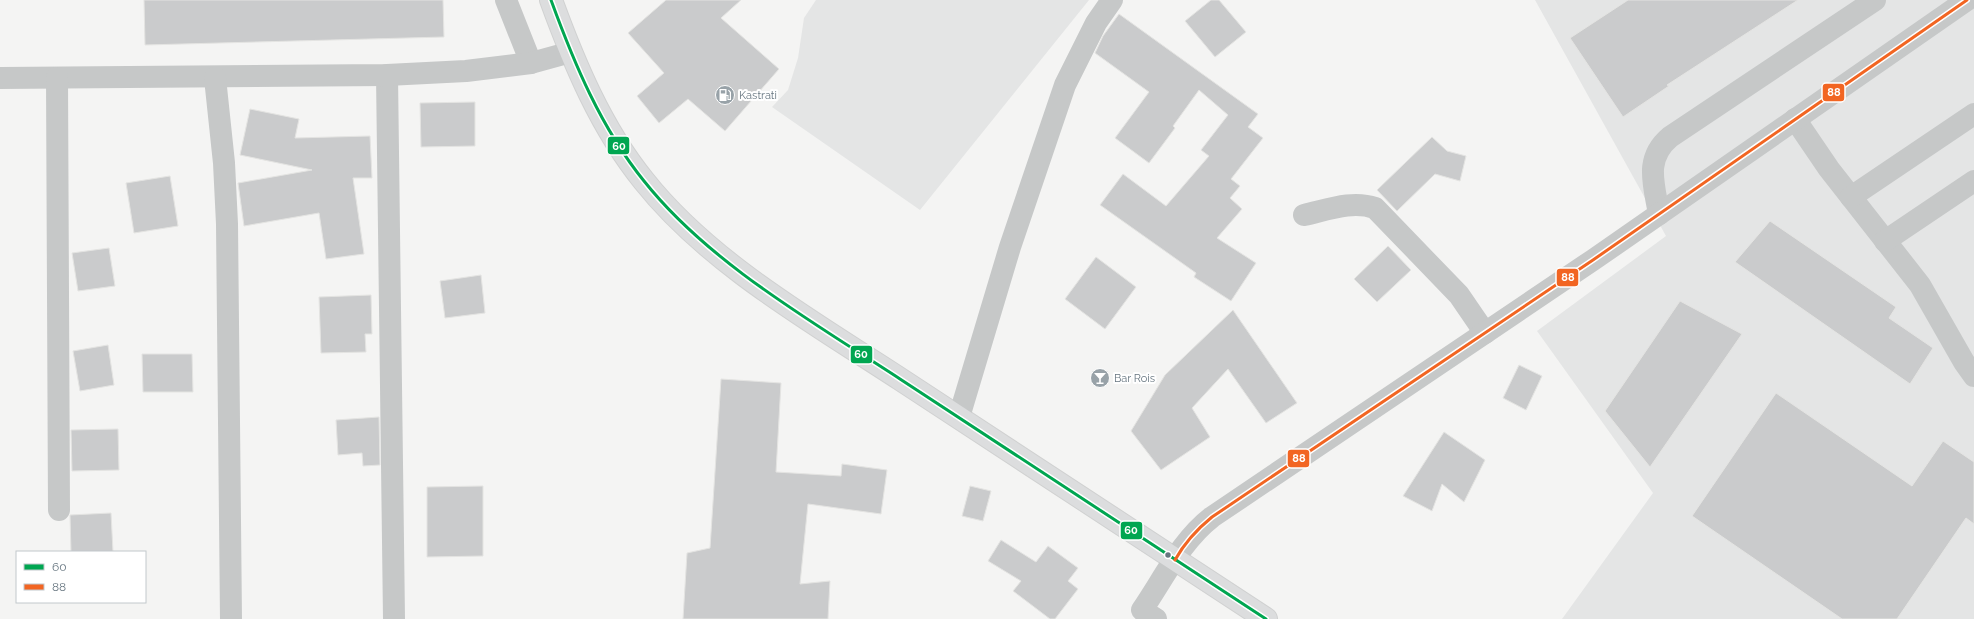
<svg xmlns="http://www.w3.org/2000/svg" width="1974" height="619" font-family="Raleway,sans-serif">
	<rect width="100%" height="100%" fill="#f4f4f3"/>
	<g fill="#e4e5e5">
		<path d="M816 0H1089L920 210 772 107 788 90 798 58 804 18Z"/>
		<path d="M1535 0H1974V619H1562L1653 493 1537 331 1666 236Z"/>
	</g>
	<g fill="#cacbcc" stroke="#e4e4e2">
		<path d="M144 0H443L444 37 145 45Z"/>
		<path d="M666 0H741L721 18 779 69 725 131 688 99 659 123 637 96 664 73 628 33Z"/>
		<path d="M1211 0H1219L1246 32 1215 57 1185 21Z"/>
		<path d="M1628 0H1798L1667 85 1669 86 1623 117 1570 38Z"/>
		<path d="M1119 14 1258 114 1248 127 1263 138 1231 179 1240 186 1230 198 1242 209 1217 238 1256 263 1231 301 1194 277 1196 273 1100 205 1123 174 1166 206 1209 156 1201 150 1228 115 1199 90 1173 126 1175 128 1149 163 1115 138 1149 92 1095 53 1103 36Z"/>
		<path d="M475 102V146L421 147 420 103Z"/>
		<path d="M250 109 299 119 295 138 370 136 372 178H353L364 254 326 259 319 213 244 226 238 183 312 170 240 155Z"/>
		<path d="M1432 137 1447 151 1466 156 1460 181 1435 174 1397 211 1377 190Z"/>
		<path d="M170 176 178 226 134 233 126 183Z"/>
		<path d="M1770 221 1896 307 1889 318 1933 348 1910 384 1735 262Z"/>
		<path d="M1388 246 1411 270 1377 302 1354 279Z"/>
		<path d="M109 248 115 286 78 291 72 253Z"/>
		<path d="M1096 257 1136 287 1105 329 1065 299Z"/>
		<path d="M481 275 485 313 445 318 440 281Z"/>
		<path d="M371 295 372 334H365L366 352 321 353 319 297Z"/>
		<path d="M1680 301 1742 334 1650 467 1605 411Z"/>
		<path d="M1233 310 1297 403 1266 423 1228 369 1192 408 1210 437 1161 470 1131 431 1165 375Z"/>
		<path d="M108 345 114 385 80 391 73 351Z"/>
		<path d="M142 354H192L193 392H143Z"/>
		<path d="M1519 365 1542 376 1526 410 1503 398Z"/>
		<path d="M721 379 781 383 776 472 841 476 842 464 887 470 881 514 808 504 800 584 830 581 828 619H683L687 553 710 548Z"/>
		<path d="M1776 393 1912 486 1943 441 1974 462V524L1966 518 1897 619H1842L1692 516Z"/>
		<path d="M379 417 380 465 363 466 362 453 338 455 336 420Z"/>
		<path d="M118 429 119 470 72 471 71 430Z"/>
		<path d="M1444 432 1485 460 1464 502 1442 484 1432 511 1403 496Z"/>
		<path d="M483 486V556L427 557V487Z"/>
		<path d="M970 486 991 491 983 521 962 516Z"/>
		<path d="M111 513 113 552H71L70 515Z"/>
		<path d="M1001 540 1036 562 1048 546 1078 568 1068 581 1078 589 1055 619H1050L1013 591 1021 581 988 561Z"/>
	</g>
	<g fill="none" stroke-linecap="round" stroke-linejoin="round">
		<g stroke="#d0d1d1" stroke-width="24">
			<path id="major" d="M551 0C574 63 601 128 644 181 709 263 813 322 900 379 1022 459 1144 539 1266 619"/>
		</g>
		<g stroke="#c6c8c8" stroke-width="22">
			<path d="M506 0 531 63"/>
			<path d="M387 75 394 619"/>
			<path d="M0 78 387 75 466 71 531 63 571 52"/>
			<path d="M57 78 59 510"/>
			<path d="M215 78 224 163 227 224 231 619"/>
			<path d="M1795 119 1829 169 1920 285 1964 362 1974 376"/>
			<path d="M1851 197 1974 114"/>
			<path d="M1659 214C1654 184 1644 159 1670 137L1875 0"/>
			<path d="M1304 215C1327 210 1352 200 1375 208L1459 295 1485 333"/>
			<path d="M1885 241 1974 181"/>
			<path d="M959 417 1010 247 1065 85 1096 23 1112 0"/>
			<path d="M1156 619 1142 610C1164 578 1181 541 1212 517L1593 260 1967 0"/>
		</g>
		<use href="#major" stroke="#dcddde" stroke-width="22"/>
		<g stroke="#fff" stroke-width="6">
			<path id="bus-1" d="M551 0C574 63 601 128 644 181 709 263 813 322 900 379 1022 459 1144 539 1266 619"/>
		</g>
		<g stroke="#fff" stroke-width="6">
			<path id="bus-2" d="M1175 560C1185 542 1196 530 1212 517L1593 260 1967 0"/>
		</g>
		<use href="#bus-1" stroke="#00a651" stroke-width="3"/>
		<use href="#bus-2" stroke="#f26522" stroke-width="3"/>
	</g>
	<defs>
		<g id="fuel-disc" transform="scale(1)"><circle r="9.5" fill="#98a2a8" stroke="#fff"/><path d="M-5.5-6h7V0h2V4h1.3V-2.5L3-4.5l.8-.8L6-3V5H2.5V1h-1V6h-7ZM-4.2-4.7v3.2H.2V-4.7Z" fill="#fff"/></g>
		<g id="bar-disc" transform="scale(1)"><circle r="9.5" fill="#98a2a8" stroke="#fff"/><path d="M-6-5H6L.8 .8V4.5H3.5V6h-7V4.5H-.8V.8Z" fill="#fff"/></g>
	</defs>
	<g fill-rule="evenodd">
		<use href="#fuel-disc" x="725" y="95"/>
		<use href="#bar-disc" x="1100" y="378"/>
	</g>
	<circle fill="#677680" stroke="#fff" stroke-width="1.5" cx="1168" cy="555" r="3.5"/>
	<g text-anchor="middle" stroke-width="4" stroke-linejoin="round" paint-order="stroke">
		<g font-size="11" fill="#677680" stroke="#fff" text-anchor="start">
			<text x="739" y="99">Kastrati</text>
			<text x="1114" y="382">Bar Rois</text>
		</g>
	</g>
	<g stroke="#fff" stroke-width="1.5">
		<rect x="1822" y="83" width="23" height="19" rx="4" fill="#f26522"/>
		<rect x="607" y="136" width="23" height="19" rx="4" fill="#00a651"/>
		<rect x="1556" y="268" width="23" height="19" rx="4" fill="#f26522"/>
		<rect x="850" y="345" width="23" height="19" rx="4" fill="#00a651"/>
		<rect x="1287" y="449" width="23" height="19" rx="4" fill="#f26522"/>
		<rect x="1120" y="521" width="23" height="19" rx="4" fill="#00a651"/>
	</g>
	<g font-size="11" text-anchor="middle" font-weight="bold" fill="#fff">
		<text x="1834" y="96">88</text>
		<text x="619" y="150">60</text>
		<text x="1568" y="281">88</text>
		<text x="861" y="358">60</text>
		<text x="1299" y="462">88</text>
		<text x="1131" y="534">60</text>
	</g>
	<rect x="16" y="551" width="130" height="52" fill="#ffffff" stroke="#c2c8cc"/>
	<rect x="24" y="564" width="20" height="6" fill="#00a651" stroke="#c2c8cc"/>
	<text x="52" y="571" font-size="12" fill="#677680">60</text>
	<rect x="24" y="584" width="20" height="6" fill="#f26522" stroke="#c2c8cc"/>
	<text x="52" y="591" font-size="12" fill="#677680">88</text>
</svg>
